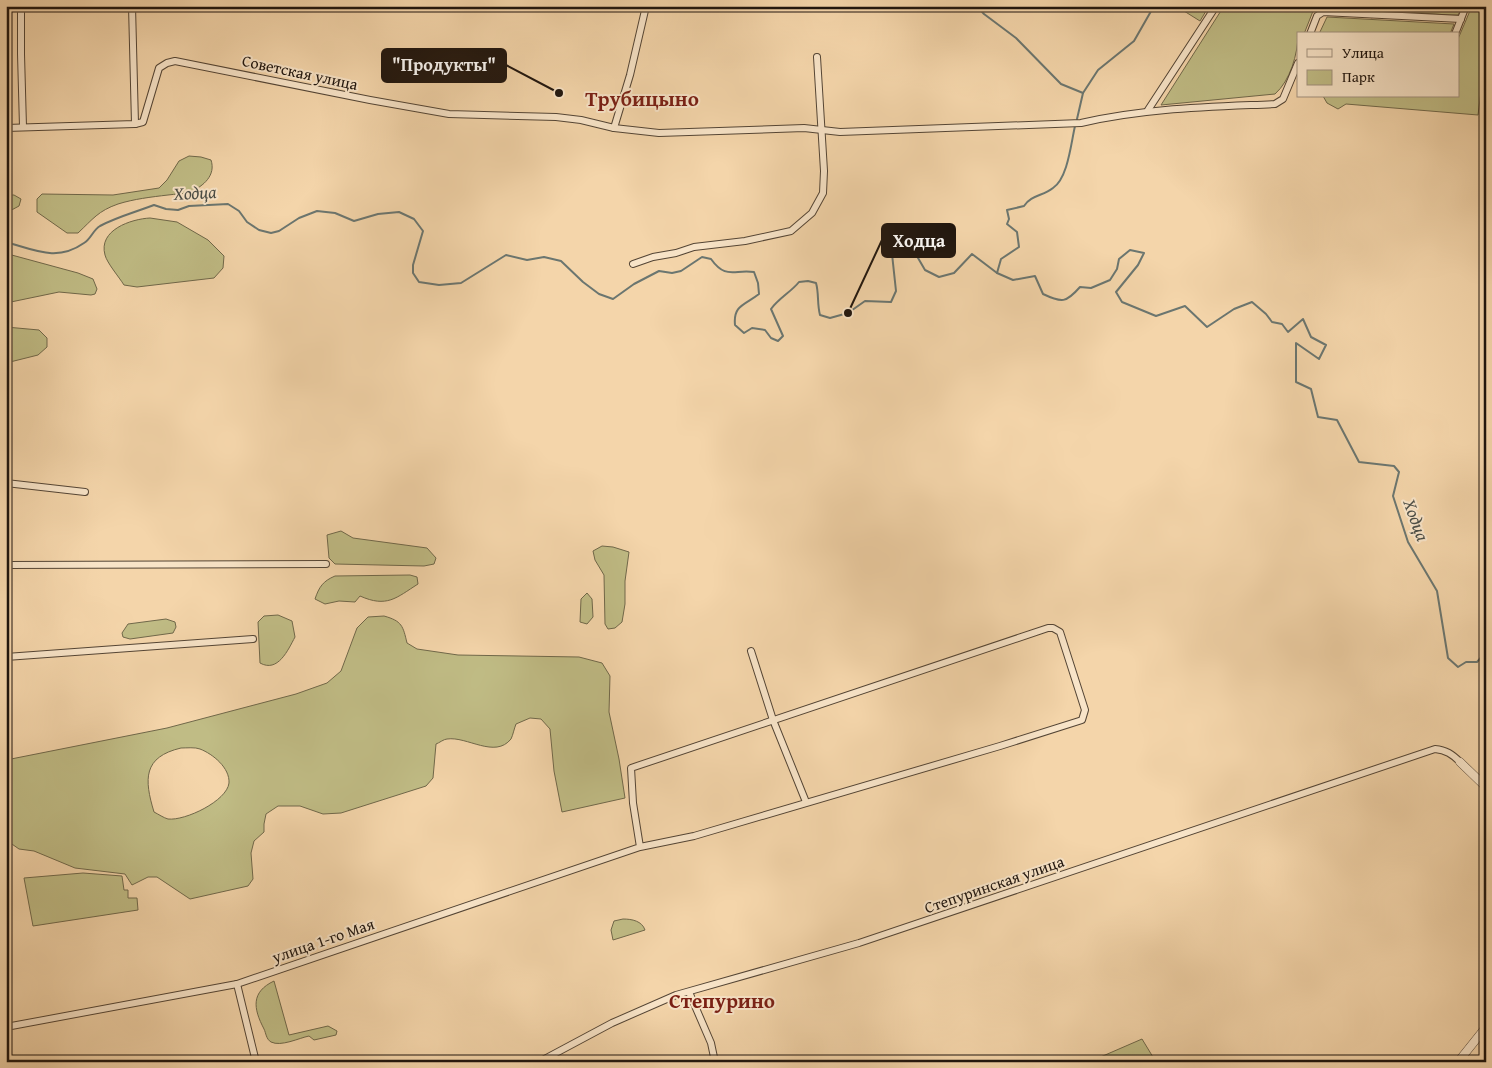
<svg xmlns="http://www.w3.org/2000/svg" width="1492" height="1068" font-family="'Gentium Book Plus',serif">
	<rect width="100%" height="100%" fill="#f4d5aa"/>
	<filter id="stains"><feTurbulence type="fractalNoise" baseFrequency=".004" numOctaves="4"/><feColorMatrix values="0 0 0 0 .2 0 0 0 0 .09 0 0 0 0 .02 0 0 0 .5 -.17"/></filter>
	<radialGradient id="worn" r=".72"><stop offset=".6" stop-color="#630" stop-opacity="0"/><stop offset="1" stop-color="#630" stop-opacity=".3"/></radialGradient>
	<g fill="#c0bc85" stroke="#70684a" fill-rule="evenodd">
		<path d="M1176 6H1209L1200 21Z"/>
		<path d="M1224 6H1315L1304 34H1298C1298 54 1290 81 1275 94L1161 105Z"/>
		<path d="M1381 6H1464L1458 15H1449L1379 10Z"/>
		<path d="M1472 6H1486V75L1482 83 1478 115 1346 104 1338 109 1327 103 1323 96H1458V39Z"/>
		<path d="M1327 17 1454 24 1450 34H1319Z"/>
		<path d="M189 156 201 157 211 160C216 175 204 186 190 192 184 194 175 194 168 195 151 197 134 199 118 204 98 211 93 219 78 233H67L37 212V199L42 194 113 195 159 188 167 180 179 161Z"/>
		<path d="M6 195H14L21 199 19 206 6 213Z"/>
		<path d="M150 218 177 222 208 240 224 256 223 268 214 278 137 287 124 285C119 277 107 263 105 255 98 230 131 219 150 218Z"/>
		<path d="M8 254 78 273 93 279 97 289 95 294 91 295 59 292 6 303 8 281 6 278V255Z"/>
		<path d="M6 327 39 330 47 338V347L38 355 6 363Z"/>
		<path d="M341 531 353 538 427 548 436 558 434 564 424 566 335 564 329 558 327 535Z"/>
		<path d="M602 546 613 547 629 552 625 581V604L622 622 615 628 608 629 605 624 604 575 595 560 593 551Z"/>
		<path d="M410 575 417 577 418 584C396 598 387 608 360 596L355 602 339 601 325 604 315 599C319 587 323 581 335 576Z"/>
		<path d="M587 593 592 599 593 617 587 624 580 622 581 599Z"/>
		<path d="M278 615 292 621 295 637C288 650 278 673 260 663L258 622 264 616Z"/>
		<path d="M384 616C402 621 403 626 407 643L417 649 458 655 579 657 602 663 610 676 609 712 619 759 625 798 562 812 554 771 550 729 541 719 530 718 516 724C514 729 513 735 511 739 495 759 467 736 447 739 444 739 439 743 436 744L433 778 426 786 341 813 323 814 300 806H278L266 814 264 824V832L254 841 251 853 253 879 248 886 190 899 157 877H148L132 885 125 874 75 868 34 851 19 849 9 842 6 837V760L167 728 296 694 327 683 341 671 357 628 368 617ZM181 748C187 748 195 747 200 749 213 754 230 768 229 783 227 801 185 821 168 819 164 818 158 814 154 812 144 779 143 757 181 748Z"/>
		<path d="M166 619 175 622 176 627 173 633 130 639 123 637 122 633 128 624Z"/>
		<path d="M83 873 122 876 124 890H128V898H137L138 910 33 926 24 878Z"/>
		<path d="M623 919C632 919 642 921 645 930L613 940 611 930 614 921Z"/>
		<path d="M274 981 289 1035 328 1026 337 1031 336 1035 314 1040 309 1036C299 1038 281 1047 271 1042 266 1039 266 1033 264 1029 253 1008 251 992 274 981Z"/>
		<path d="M1142 1039 1156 1062H1089Z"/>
	</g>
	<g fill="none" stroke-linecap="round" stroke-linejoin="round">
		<g stroke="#6b7670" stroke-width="2">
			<path d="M977 6 984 14 1016 38 1061 84 1083 93"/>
			<path d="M1077 119 1083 93 1098 70 1134 41 1154 6"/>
			<path d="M6 242C35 250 57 262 84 243 91 239 93 230 100 226 117 217 136 212 154 205L166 209 178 210 189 206 228 204 239 211 247 222 259 230 271 233 279 231 299 218 317 211 335 213 354 221 378 214 399 212 414 219 423 231 413 265V273L419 282 439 285 461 283 506 255 527 260 544 257 561 261 583 282 599 294 613 299 634 284 659 271 672 273 681 271 702 257 711 259C726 280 734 269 754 272L758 283 759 294C745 305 733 305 735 325L744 333 752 328 765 330 771 338 778 341 783 336 771 309C779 298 791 292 799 282L808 281 816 283C819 293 817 304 820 315L830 318 848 313 865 301 891 302 896 291 892 254 894 242 907 239 925 270 939 277 954 273 972 254 997 273 1013 280 1035 276 1043 294C1062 303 1066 303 1080 287L1091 288 1110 280 1117 269 1119 259 1130 250 1144 253 1138 265 1116 292 1122 302 1156 316 1185 306 1207 327 1234 309 1252 302 1266 314 1272 322 1282 324 1288 332 1303 319 1311 337 1326 345 1319 359 1296 343V382L1311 389 1318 417 1337 420 1359 462 1394 466 1399 472 1393 496 1408 542 1437 591 1448 658 1458 667 1466 662H1477L1486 652"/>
			<path d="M997 273 1001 259 1019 247 1017 232 1007 224 1009 219 1007 210 1024 206C1031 195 1043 196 1053 188 1068 178 1071 143 1075 126"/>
		</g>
		<g stroke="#544535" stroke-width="8">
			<g id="minor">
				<path d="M21 6V54L23 127"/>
				<path d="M132 6 135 124"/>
				<path d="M1371 14 1374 6"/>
				<path d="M1310 34 1317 16 1323 12 1461 19"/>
				<path d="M1455 34 1466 6"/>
				<path d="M1148 110 1216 6"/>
				<path d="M6 128 135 124 143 122 159 68 167 63 175 61 370 100 449 114 556 117 581 120 614 128 630 75 646 6"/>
				<path d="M614 128 659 133 804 128 840 132 1081 123C1145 108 1210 107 1275 104L1283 99 1298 63"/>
				<path d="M633 264 653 257 676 253 694 247 745 241 791 231 812 213 823 193 824 171 817 57"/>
				<path d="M6 483 85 492"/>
				<path d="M6 565 326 564"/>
				<path d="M751 651 773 720 806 802"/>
				<path d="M6 657 253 639"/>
				<path d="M237 984 256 1062"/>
				<path d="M689 992 711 1043 715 1062"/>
				<path d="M6 1027 237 984 640 847 694 836 1000 746 1079 721 1082 720 1085 710 1060 632 1053 628H1048L631 768 633 803 640 847"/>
				<path d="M539 1062 612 1023 676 995 859 943 1435 749C1446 750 1452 754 1460 762"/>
			</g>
		</g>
		<g stroke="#544535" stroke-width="9">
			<g id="tertiary">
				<path d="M1460 762 1486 787"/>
				<path d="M1458 1062 1486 1027"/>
			</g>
		</g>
		<use href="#minor" stroke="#f8e4c8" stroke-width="6"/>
		<use href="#tertiary" stroke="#f8e4c8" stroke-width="8"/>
	</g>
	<g text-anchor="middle" stroke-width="4" stroke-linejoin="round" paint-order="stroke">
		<g font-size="16" fill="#1f150e" stroke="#f8e4c8">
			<text transform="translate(300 72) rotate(12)" y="6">Советская улица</text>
			<text transform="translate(994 884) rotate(-19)" y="6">Степуринская улица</text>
			<text transform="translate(323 940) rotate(-19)" y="6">улица 1-го Мая</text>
		</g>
		<g font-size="18" font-style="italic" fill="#4b4e47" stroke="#f8e4c8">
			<text transform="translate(195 193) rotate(-3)" y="6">Ходца</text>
			<text transform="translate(1416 520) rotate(70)" y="6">Ходца</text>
		</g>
		<g font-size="21" font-weight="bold" fill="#7a1f14" stroke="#f8e4c8">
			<text x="642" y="106">Трубицыно</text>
			<text x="722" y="1008">Степурино</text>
		</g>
	</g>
	<path fill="none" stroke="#1f150e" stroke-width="2" d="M559 93L506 65M848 313L882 240"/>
	<g fill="#1f150e" stroke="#f8e4c8" stroke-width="2">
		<circle cx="559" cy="93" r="5"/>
		<circle cx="848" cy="313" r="5"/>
	</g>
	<g fill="#1f150e" stroke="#1f150e" stroke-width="2">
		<rect x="382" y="49" width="124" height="33" rx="5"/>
		<rect x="882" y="224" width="73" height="33" rx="5"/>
	</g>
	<g font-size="18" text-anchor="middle" font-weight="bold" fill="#fff">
		<text x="444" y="71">"Продукты"</text>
		<text x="919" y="247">Ходца</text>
	</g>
	<rect width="1492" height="1068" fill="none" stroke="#f4d5aa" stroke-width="25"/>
	<rect x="8" y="8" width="1477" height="1053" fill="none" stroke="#1f150e" stroke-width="2.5"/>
	<rect x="12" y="12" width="1467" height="1043" fill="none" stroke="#1f150e"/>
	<rect x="1297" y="32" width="162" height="65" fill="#f8e4c8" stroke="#a1917e"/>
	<rect x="1307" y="49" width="25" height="8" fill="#f8e4c8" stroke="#a1917e"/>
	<text x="1342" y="58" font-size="15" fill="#1f150e">Улица</text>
	<rect x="1307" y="70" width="25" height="15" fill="#c0bc85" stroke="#a1917e"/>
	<text x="1342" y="82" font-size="15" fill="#1f150e">Парк</text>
	<rect width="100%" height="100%" filter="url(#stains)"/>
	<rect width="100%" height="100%" fill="url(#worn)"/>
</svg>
